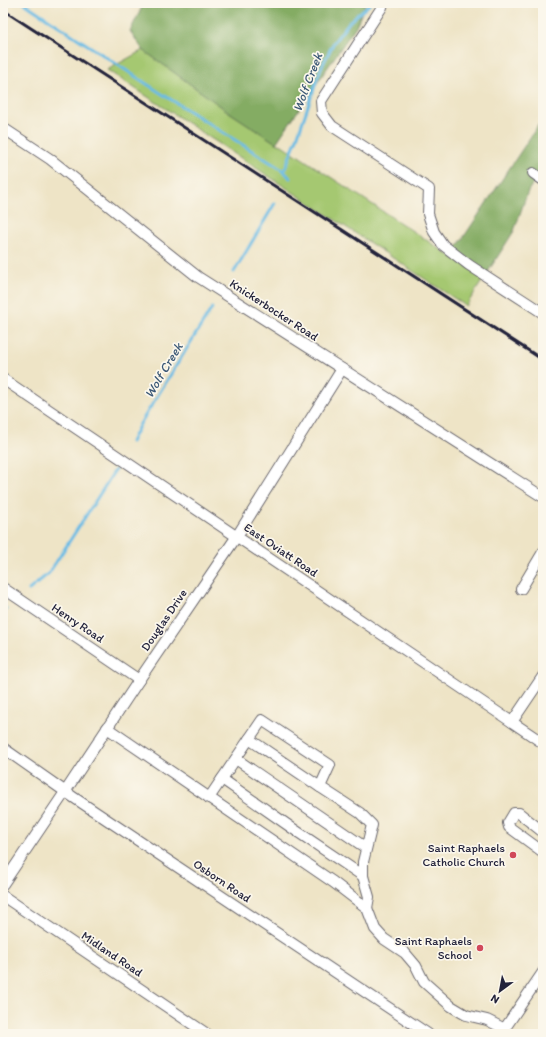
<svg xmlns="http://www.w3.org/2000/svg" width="546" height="1037" font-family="Itim,sans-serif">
	<rect width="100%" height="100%" fill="#fbf7ec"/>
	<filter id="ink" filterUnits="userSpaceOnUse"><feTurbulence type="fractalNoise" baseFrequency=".025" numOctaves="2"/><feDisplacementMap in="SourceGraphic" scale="8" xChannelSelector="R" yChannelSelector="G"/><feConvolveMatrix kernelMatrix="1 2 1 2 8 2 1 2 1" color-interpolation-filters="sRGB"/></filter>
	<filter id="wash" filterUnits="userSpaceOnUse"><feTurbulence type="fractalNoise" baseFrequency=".012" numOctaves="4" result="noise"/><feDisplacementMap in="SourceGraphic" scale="16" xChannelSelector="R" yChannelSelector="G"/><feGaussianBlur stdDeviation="0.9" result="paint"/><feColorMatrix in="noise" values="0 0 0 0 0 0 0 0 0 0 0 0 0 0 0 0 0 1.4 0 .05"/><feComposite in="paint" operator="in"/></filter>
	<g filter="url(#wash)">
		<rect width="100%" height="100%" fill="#eee4c6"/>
		<path fill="#a5c871" stroke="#647556" d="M143 50 226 110 276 143 282 145 484 278 466 306 107 70Z"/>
		<g fill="#84ac63" stroke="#53674f">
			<path d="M144 3H366L356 26 276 143 226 110 143 50 130 31Z"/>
			<path d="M543 118V168L528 191 514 231 484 278 451 256Z"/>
		</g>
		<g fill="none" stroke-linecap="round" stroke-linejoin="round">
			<g stroke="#6abce5" stroke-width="3">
				<path d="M24 3 159 92 284 171"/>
				<path d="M290 178 284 171 296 141 321 68 334 42 350 21 371 3"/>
				<path d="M234 272 275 203"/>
				<path d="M131 442 140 424 212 308"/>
				<path d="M29 590 49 573 105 486 115 470"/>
				<path d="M3 611 6 609"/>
			</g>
		</g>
	</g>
	<g filter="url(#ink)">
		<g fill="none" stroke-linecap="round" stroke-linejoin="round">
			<g stroke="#69666c" stroke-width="12">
				<g id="minor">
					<path d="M383 3 382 7 321 101 322 113 332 126 429 189 428 214 434 232 443 245 469 265 543 313"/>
					<path d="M3 128 50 159 198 277 543 497"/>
					<path d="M533 173 543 180"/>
					<path d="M3 379 543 743"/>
					<path d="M3 588 139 680"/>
					<path d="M521 589 543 552"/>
					<path d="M512 722 543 676"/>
					<path d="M107 728 333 882 367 908 375 929 384 939 405 953 416 966 424 982 451 1006 466 1015 487 1020 505 1029"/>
					<path d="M249 739 320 787"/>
					<path d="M3 748 73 797 428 1034"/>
					<path d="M236 759 366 848"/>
					<path d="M222 779 292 828 363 876"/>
					<path d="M209 798 262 720 330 765 320 787 360 813 372 825 363 862V876L369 897 367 908"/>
					<path d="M543 832 519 813H514L508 823 509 827 543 852"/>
					<path d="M3 884 63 795 139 680 237 536 342 369"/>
					<path d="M3 896 207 1034"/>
					<path d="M501 1034 543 972"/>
				</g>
			</g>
			<use href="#minor" stroke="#fff" stroke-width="10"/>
			<path stroke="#22223b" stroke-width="3" d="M3 10 543 360"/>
		</g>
	</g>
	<g fill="#d1495b" stroke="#fbf7ec" stroke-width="1.5">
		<circle cx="513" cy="855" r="4"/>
		<circle cx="480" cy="948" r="4"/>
	</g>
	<g text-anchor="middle" stroke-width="3.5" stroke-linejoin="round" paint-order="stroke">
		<g font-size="12" fill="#22223b" stroke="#fbf7ec">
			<text transform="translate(274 310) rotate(33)" y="4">Knickerbocker Road</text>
			<text transform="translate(281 550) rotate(34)" y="4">East Oviatt Road</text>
			<text transform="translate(164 620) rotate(-56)" y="4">Douglas Drive</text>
			<text transform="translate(78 623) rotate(34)" y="4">Henry Road</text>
			<text transform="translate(222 881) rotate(34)" y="4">Osborn Road</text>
			<text transform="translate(112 954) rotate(34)" y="4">Midland Road</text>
		</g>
		<g font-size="12" fill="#22223b" stroke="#fbf7ec" text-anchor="end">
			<text x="505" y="852">Saint Raphaels<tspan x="505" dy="14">Catholic Church</tspan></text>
			<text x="472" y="945">Saint Raphaels<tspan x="472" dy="14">School</tspan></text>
		</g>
		<g font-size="13" font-style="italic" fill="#3b5876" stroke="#fbf7ec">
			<text transform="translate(307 82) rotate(-69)" y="5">Wolf Creek</text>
			<text transform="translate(163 370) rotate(-59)" y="5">Wolf Creek</text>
		</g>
	</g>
	<rect width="546" height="1037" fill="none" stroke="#fbf7ec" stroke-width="16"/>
	<g transform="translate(500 991) rotate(212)" stroke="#fbf7ec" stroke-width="3" paint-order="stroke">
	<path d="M0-3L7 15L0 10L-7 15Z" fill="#22223b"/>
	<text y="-6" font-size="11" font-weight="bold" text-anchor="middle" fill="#22223b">N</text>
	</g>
</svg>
